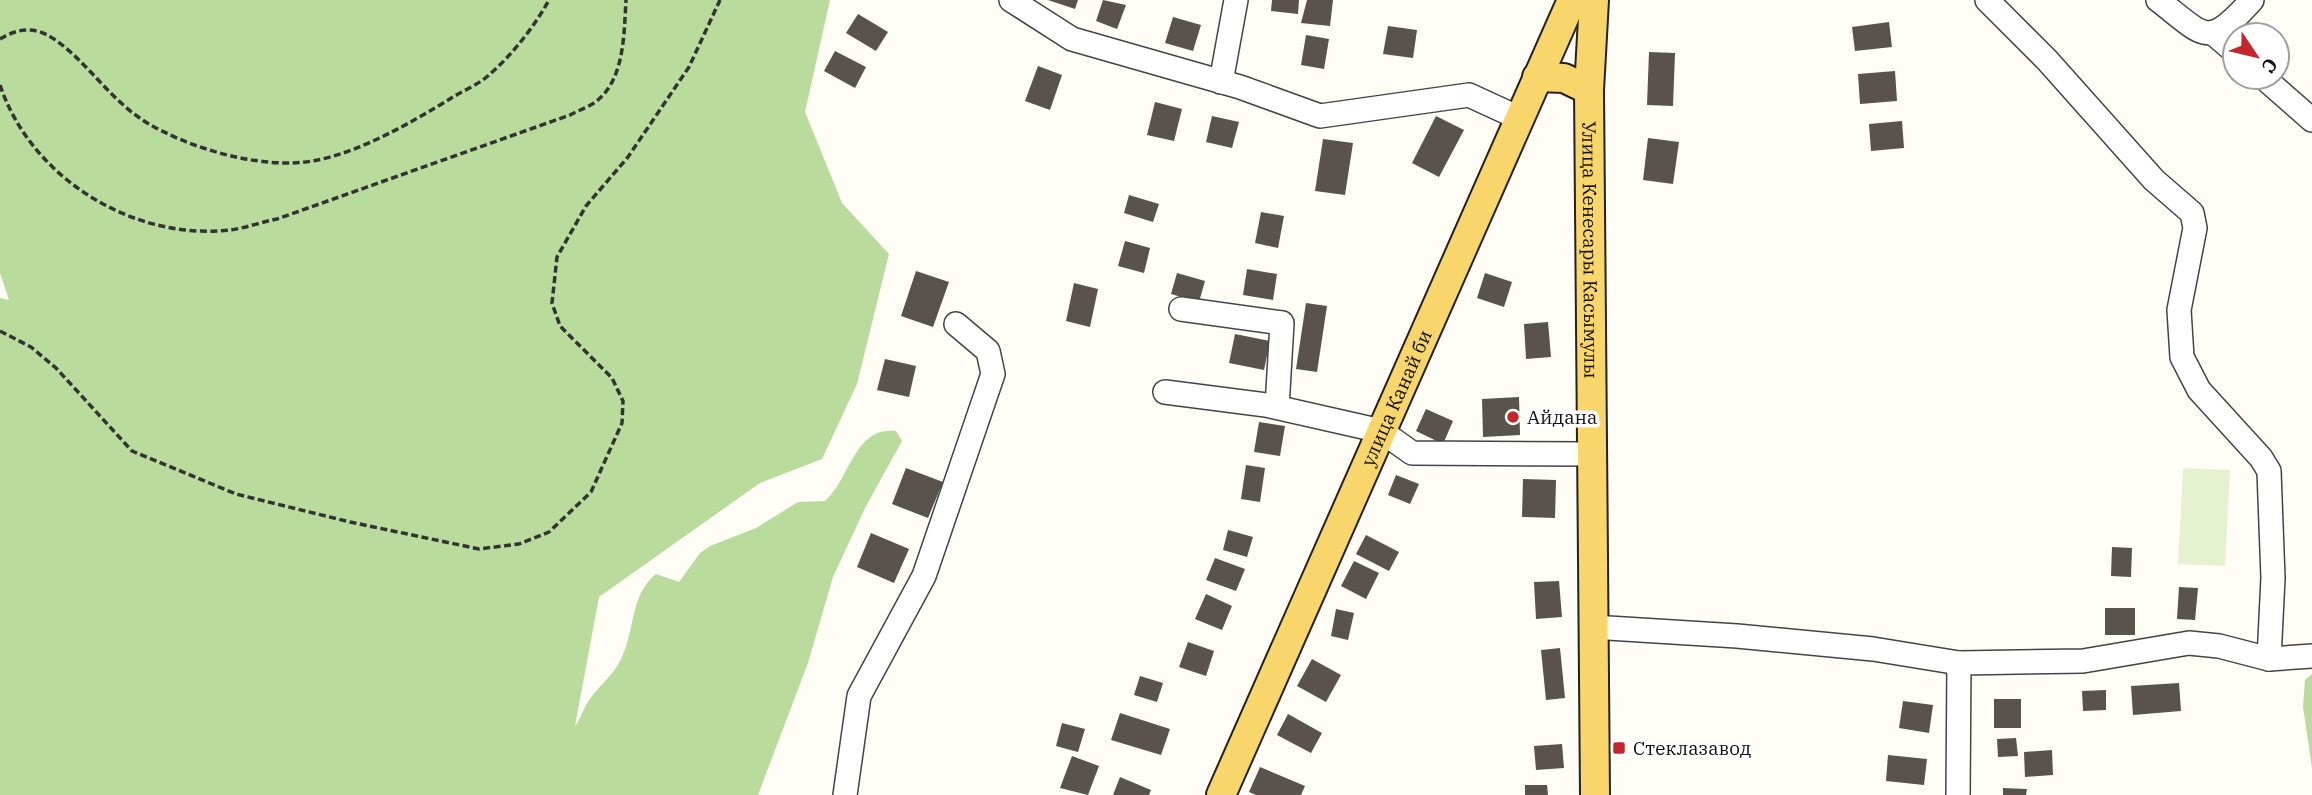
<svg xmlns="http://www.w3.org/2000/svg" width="2312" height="795" font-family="'IBM Plex Serif',serif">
	<rect width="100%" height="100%" fill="#fffdf5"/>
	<g fill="#b9dc9c">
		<path d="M0 0H830L805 112 842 203 889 254 857 384 822 459 760 483 599 597 575 726C580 720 584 707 590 699 599 686 613 675 620 661 636 630 629 596 656 574L679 582 700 553 710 546 756 528 798 502 825 501C851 478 854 426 896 431L902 441 865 508 833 577 808 663 758 795H0V298L9 300 0 273Z"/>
		<path d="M2312 674V768L2303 707 2305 680Z"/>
	</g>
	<path fill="#e6f2cf" d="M2183 468 2230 470 2225 566 2178 564Z"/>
	<g fill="#5a524d">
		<path d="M1048 0H1078L1075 9Z"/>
		<path d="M1103 0 1126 5 1117 29 1096 21Z"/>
		<path d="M1272 0H1299L1298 14 1271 11Z"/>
		<path d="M1307 0H1333L1330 26 1301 23Z"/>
		<path d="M858 14 888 32 876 51 846 33Z"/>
		<path d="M1173 17 1201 25 1193 51 1165 43Z"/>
		<path d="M1889 22 1892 47 1855 51 1852 27Z"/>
		<path d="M1388 26 1417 30 1413 58 1383 54Z"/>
		<path d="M1306 35 1329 39 1324 69 1301 65Z"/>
		<path d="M835 51 866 67 855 88 824 71Z"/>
		<path d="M1649 52 1675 53 1673 106 1647 105Z"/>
		<path d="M1038 66 1062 75 1050 110 1025 101Z"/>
		<path d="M1895 71 1897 101 1860 104 1858 74Z"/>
		<path d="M1155 102 1182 109 1174 141 1147 135Z"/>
		<path d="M1212 116 1239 122 1232 148 1206 142Z"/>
		<path d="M1436 116 1464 130 1439 177 1412 163Z"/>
		<path d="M1902 121 1904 148 1871 151 1869 124Z"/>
		<path d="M1648 138 1679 142 1673 184 1643 180Z"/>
		<path d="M1323 139 1353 143 1345 195 1315 191Z"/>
		<path d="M1129 195 1159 204 1153 222 1124 213Z"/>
		<path d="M1261 212 1284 216 1278 248 1255 243Z"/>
		<path d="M1125 241 1150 248 1144 273 1118 266Z"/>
		<path d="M1247 269 1277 274 1273 300 1243 295Z"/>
		<path d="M916 271 949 282 933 327 901 316Z"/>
		<path d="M1177 273 1205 281 1199 302 1171 294Z"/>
		<path d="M1485 273 1512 282 1504 307 1477 298Z"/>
		<path d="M1074 283 1098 289 1090 327 1066 321Z"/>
		<path d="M1306 303 1327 306 1317 372 1296 369Z"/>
		<path d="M1548 322 1551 357 1526 359 1524 324Z"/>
		<path d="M1235 334 1270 341 1264 370 1229 363Z"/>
		<path d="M885 359 916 366 909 397 877 390Z"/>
		<path d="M1519 397 1520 435 1483 437 1482 399Z"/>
		<path d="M1426 409 1453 421 1443 444 1416 431Z"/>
		<path d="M1259 422 1285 426 1280 456 1254 452Z"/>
		<path d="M1246 465 1265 468 1260 502 1241 499Z"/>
		<path d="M906 468 943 482 928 518 892 504Z"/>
		<path d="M1396 475 1419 484 1410 504 1388 495Z"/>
		<path d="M1523 479 1556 480 1555 518 1522 517Z"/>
		<path d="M1228 530 1253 537 1247 557 1223 550Z"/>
		<path d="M871 533 909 549 894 583 857 567Z"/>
		<path d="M1366 535 1399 552 1389 571 1356 554Z"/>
		<path d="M2112 547 2132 548 2131 577 2111 576Z"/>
		<path d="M1215 558 1245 569 1236 591 1206 580Z"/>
		<path d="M1354 561 1379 573 1366 599 1341 586Z"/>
		<path d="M1559 581 1562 617 1536 619 1534 582Z"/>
		<path d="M2179 587 2198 588 2195 620 2177 619Z"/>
		<path d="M1206 594 1232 606 1222 630 1195 619Z"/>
		<rect x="2105" y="608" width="30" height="27"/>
		<path d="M1336 609 1354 613 1348 640 1331 636Z"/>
		<path d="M1188 642 1214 651 1206 676 1179 667Z"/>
		<path d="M1560 648 1565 698 1546 700 1541 650Z"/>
		<path d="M1312 659 1341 675 1326 702 1297 686Z"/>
		<path d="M1140 676 1163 683 1157 702 1134 695Z"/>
		<path d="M2179 683 2181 711 2133 715 2131 686Z"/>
		<path d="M2106 690V710L2083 711 2082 691Z"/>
		<rect x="1994" y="699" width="27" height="29"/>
		<path d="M1903 701 1933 705 1929 733 1899 728Z"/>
		<path d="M1120 713 1170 729 1161 755 1111 740Z"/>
		<path d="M1288 714 1322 733 1311 753 1277 735Z"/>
		<path d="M1062 723 1085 729 1078 752 1056 746Z"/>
		<path d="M2016 738 2018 756 1998 757 1997 739Z"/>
		<path d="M1562 744 1564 768 1536 770 1534 746Z"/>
		<path d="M2052 750 2053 775 2025 777 2024 752Z"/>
		<path d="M1888 755 1927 759 1924 785 1886 781Z"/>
		<path d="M1072 756 1099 766 1088 795 1060 788Z"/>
		<path d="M1260 767 1305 786 1301 795H1256L1249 792Z"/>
		<path d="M1120 777 1151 790 1149 795H1113Z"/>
		<path d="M1525 785H1547L1548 795H1525Z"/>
		<path d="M2003 788 2027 789 2026 795H2003Z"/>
	</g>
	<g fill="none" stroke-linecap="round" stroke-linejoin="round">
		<g stroke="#444" stroke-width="26">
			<g id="minor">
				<path d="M1011 0 1072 39 1240 87 1320 116 1469 95 1519 118"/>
				<path d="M1987 0 2047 60 2154 180 2192 213 2195 228 2179 310 2182 357 2199 390 2261 458 2269 471 2273 578 2269 659"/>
				<path d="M2158 0C2206 37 2207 50 2252 0"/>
				<path d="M2214 34 2235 52"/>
				<path d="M2263 77 2312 120"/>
				<path d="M1221 82 1236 0"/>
				<path d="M1181 309 1282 323 1277 407"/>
				<path d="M1165 392 1266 405 1381 431 1412 453 1591 454"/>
				<path d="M1592 627 1737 636 1873 649 1959 663 2083 661 2189 643 2219 646 2269 659 2312 656"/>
				<path d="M845 795 859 696 924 576 993 374 988 351 956 324"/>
				<path d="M1958 795 1959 663"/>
			</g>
		</g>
		<g stroke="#222" stroke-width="32">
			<g id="major">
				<path id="s1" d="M1594 0 1589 90 1595 795"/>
				<path d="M1537 77 1564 78 1589 90"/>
				<path id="s2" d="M1221 795 1572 0"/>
			</g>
		</g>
		<g stroke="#333" stroke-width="3.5" stroke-dasharray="7 3.5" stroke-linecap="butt">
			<path d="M0 39C18 28 35 26 54 39 89 63 110 101 149 124 189 147 245 164 292 163 345 162 409 124 453 97 465 90 479 84 489 75 513 54 534 27 549 0"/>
			<path d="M0 85C31 178 133 241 230 230 245 228 262 222 277 219L570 115C579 110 592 106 599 99 625 76 624 31 626 0"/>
			<path d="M0 331 31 347 56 368 132 451 236 494 350 522 479 549 519 544 549 532 591 492 622 423 623 401 612 378 560 326 552 303 557 257 586 206 628 157 689 67 720 0"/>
		</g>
		<use href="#minor" stroke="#fff" stroke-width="23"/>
		<use href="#major" stroke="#f9d66b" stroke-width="28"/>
	</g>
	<g fill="#c4262e" stroke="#fff" stroke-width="2.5">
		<circle cx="1513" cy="417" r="7"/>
		<rect x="1612" y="741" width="14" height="14" rx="3.5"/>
	</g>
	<g text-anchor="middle" stroke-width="7" stroke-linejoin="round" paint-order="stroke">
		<g font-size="19" fill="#111" stroke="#fff">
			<text dy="7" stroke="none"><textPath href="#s1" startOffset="250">Улица Кенесары Касымулы</textPath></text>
			<text dy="7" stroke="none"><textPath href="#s2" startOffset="434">улица Канай би</textPath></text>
		</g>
		<g font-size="19" fill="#111" stroke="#fff" text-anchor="start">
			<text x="1527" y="424">Айдана</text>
			<text x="1633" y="755">Стеклазавод</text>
		</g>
	</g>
	<g transform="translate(2256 56) rotate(125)"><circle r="33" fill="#ffffff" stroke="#a0a0a0" stroke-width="2"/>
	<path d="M0-5L12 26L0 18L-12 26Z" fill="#c4262e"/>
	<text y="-10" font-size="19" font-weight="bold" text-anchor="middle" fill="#111111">С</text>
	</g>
</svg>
